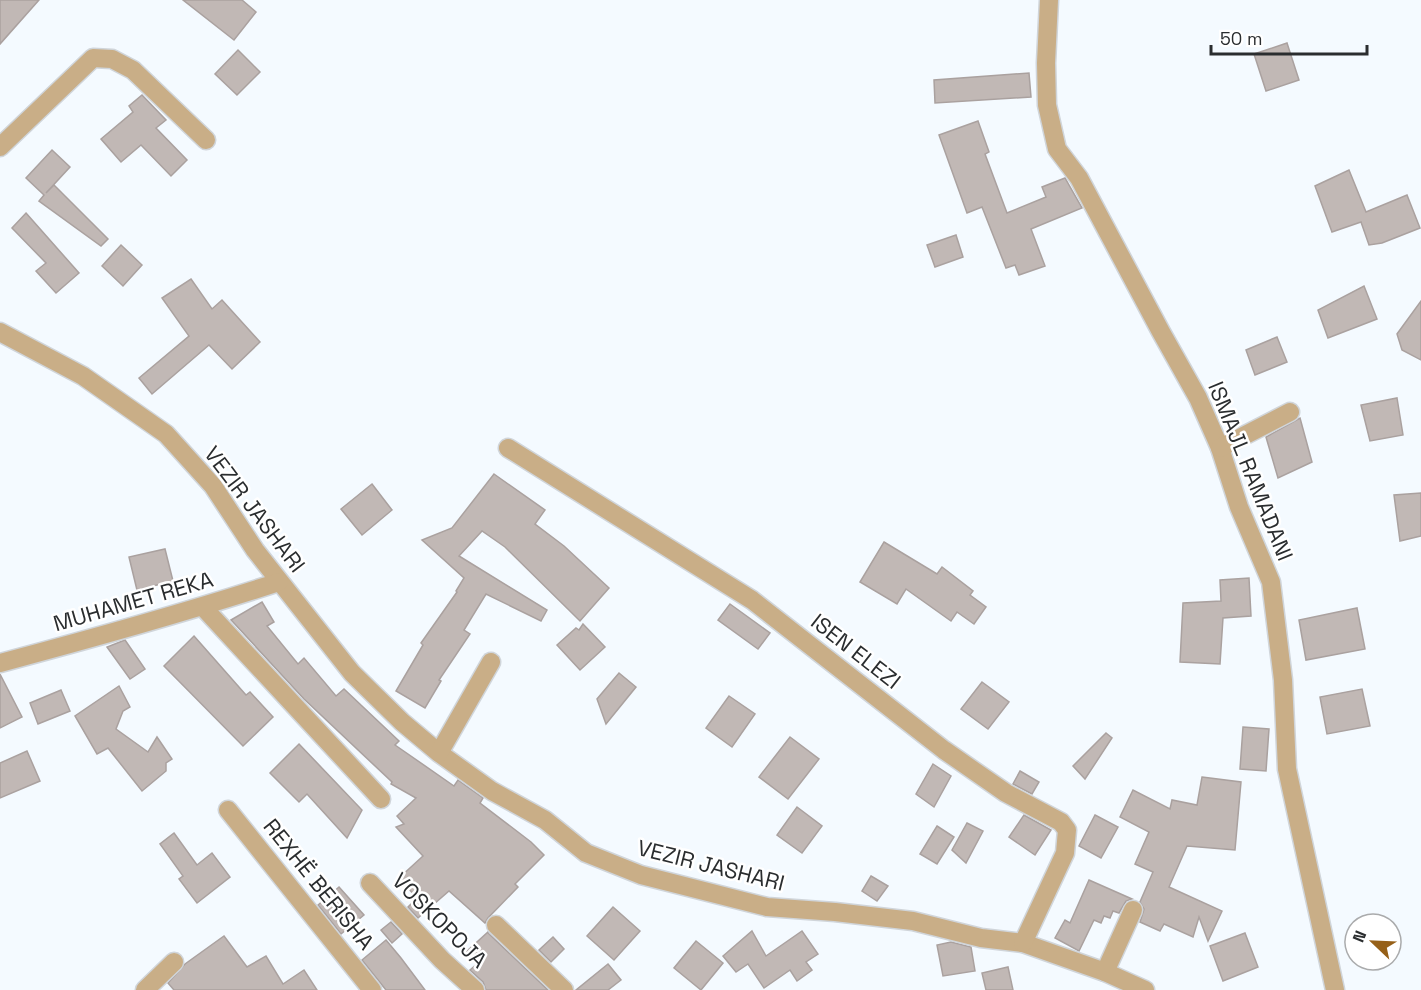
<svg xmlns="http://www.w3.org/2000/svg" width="1421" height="990" font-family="'Space Grotesk',sans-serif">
	<rect width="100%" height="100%" fill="#f4faff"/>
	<g fill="#c1b8b5" stroke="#aaa19f" stroke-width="1.5">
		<path d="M0 0H39L0 44Z"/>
		<path d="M183 0H242L256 12 234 40Z"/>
		<path d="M1287 43 1299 80 1266 91 1254 54Z"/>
		<path d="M238 50 260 72 237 95 215 74Z"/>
		<path d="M1029 73 1031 97 935 103 934 80Z"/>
		<path d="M142 95 166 120 156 128 187 160 171 176 141 145 121 162 101 139 133 112 129 106Z"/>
		<path d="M978 121 989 152 985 154 1007 213 1046 197 1042 187 1065 178 1082 208 1031 229 1045 266 1019 275 1015 265 1006 268 982 207 967 213 939 135Z"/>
		<path d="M52 150 70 167 46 193 54 185 108 239 101 246 39 201 44 195 26 178Z"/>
		<path d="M1349 170 1366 212 1407 195 1420 228 1382 243 1369 245 1361 222 1332 232 1315 186Z"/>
		<path d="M26 213 79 273 56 293 36 271 46 263 12 228Z"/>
		<path d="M956 235 963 257 935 267 927 245Z"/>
		<path d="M121 245 142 265 123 286 102 266Z"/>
		<path d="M191 279 212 309 222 300 260 342 232 369 209 345 152 394 139 378 189 336 162 298Z"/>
		<path d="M1364 286 1377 319 1328 338 1318 310Z"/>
		<path d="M1421 301V360L1402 350 1397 334Z"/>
		<path d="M1277 337 1287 362 1255 375 1246 350Z"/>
		<path d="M1397 398 1403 435 1370 441 1361 405Z"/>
		<path d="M1300 418 1312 462 1278 478 1266 437Z"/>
		<path d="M494 474 545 510 535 524 564 546 609 588 580 621 505 547 482 531 459 556 547 610 541 621 486 594 464 630 470 634 439 680 441 681 425 708 396 691 423 645 421 643 457 592 456 591 464 578 422 540 452 528Z"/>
		<path d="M372 484 392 510 362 535 341 509Z"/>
		<path d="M1421 493V536L1400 541 1394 495Z"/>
		<path d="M884 542 937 574 942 567 973 591 970 595 986 607 974 624 957 612 951 621 906 589 897 604 860 582Z"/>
		<path d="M165 549 173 581 137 590 129 557Z"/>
		<path d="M1249 578 1251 616 1223 618 1220 664 1180 662 1183 603 1221 601 1220 580Z"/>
		<path d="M262 602 274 622 267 626 298 664 304 658 336 696 344 689 399 741 395 745 454 786 458 780 483 798 480 803 531 842 544 855 515 884 518 887 488 918 485 923 449 891 418 918 408 907 417 898 399 878 423 856 396 827 404 824 397 816 416 798 391 784 392 782 304 699 233 622 231 620Z"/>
		<path d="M730 604 770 633 758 649 718 620Z"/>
		<path d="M1357 608 1365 649 1306 660 1299 620Z"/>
		<path d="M583 624 605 647 580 670 557 645 576 628 579 630Z"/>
		<path d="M194 636 246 695 250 692 273 717 243 746 164 666Z"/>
		<path d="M125 640 145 669 130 679 107 647Z"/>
		<path d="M619 673 636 687 606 724 597 699Z"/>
		<path d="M0 674 22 717 0 728Z"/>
		<path d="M982 682 1009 702 988 729 961 709Z"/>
		<path d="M119 686 130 707 123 711 116 729 148 752 157 737 172 759 166 763V771L142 791 108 748 97 754 75 716Z"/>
		<path d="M1362 689 1370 726 1327 734 1320 697Z"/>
		<path d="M61 690 70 711 38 724 30 703Z"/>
		<path d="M729 696 755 714 732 747 706 728Z"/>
		<path d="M1243 727 1269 729 1266 771 1240 769Z"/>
		<path d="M1106 733 1112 738 1085 779 1073 766Z"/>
		<path d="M790 737 819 759 788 799 759 777Z"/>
		<path d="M299 744 362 810 347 838 307 794 299 802 270 773Z"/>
		<path d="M27 751 40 781 0 798V763Z"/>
		<path d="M933 764 951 776 934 807 916 794Z"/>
		<path d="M1020 771 1039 782 1032 794 1013 784Z"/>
		<path d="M1202 777 1241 782 1235 850 1187 846 1169 887 1222 911 1208 941 1199 917 1193 937 1164 924 1160 931 1140 922 1144 909 1140 902 1153 872 1135 864 1149 832 1120 817 1133 790 1170 809 1172 800 1197 805Z"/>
		<path d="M797 807 822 826 802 853 777 835Z"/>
		<path d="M1024 815 1051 830 1035 855 1009 837Z"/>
		<path d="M1095 815 1118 827 1101 858 1079 846Z"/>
		<path d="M967 823 983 831 966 863 952 850Z"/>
		<path d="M937 826 954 837 937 864 920 854Z"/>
		<path d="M174 833 197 865 212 853 230 877 197 903 179 879 183 876 160 844Z"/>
		<path d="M871 876 888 886 877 901 862 891Z"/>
		<path d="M1089 880 1132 899 1126 901 1119 913 1113 911 1110 918 1104 916 1101 923 1094 920 1079 951 1055 938 1065 920 1070 923Z"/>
		<path d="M339 887 364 915 341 934 318 905Z"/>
		<path d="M613 907 640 931 614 960 587 936Z"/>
		<path d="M391 922 402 934 392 943 381 930Z"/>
		<path d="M752 931 766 956 802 931 818 954 806 962 812 970 797 981 790 970 764 988 748 964 736 972 723 956Z"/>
		<path d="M488 932V933L548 990H486L483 982 470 970 478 963 467 951Z"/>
		<path d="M1245 933 1258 967 1223 981 1210 946Z"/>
		<path d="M224 936 247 967 266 956 283 984 304 970 317 990H174L168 983 185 964Z"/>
		<path d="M553 937 564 949 551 962 539 950Z"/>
		<path d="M386 940 401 958 425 990H386L362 960Z"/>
		<path d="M696 941 723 963 701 990 674 968Z"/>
		<path d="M951 942 971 947 975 971 943 976 937 945Z"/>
		<path d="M608 964 621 980 608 990H576Z"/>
		<path d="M1008 967 1013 990H986L982 973Z"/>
	</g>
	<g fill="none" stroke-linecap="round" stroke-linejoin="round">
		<g stroke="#d0d5da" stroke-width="21">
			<g id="minor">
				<path d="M1049 0 1046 63 1047 105 1057 149 1079 178 1161 332 1198 398 1220 448 1239 507 1271 582 1283 680 1287 769 1335 990"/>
				<path d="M0 147 93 58 112 59 133 70 206 140"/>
				<path d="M0 332 83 376 166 434 213 486 255 550 352 673 402 722 439 753 492 791 545 820 586 853 641 875 767 907 835 912 913 921 981 938 1023 943 1105 972 1145 990"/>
				<path d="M508 448 752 600 944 750 1006 793 1061 822 1067 830 1065 853 1023 943"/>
				<path d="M1220 448 1290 412"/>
				<path d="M203 607 381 799"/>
				<path d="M0 663C94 638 187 612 279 582"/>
				<path d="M439 753 491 662"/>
				<path d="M228 810 372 990"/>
				<path d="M370 883 442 960 475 990"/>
				<path d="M496 925 564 990"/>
				<path d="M1105 972 1133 910"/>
				<path d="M145 990 174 962"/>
			</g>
		</g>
		<use href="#minor" stroke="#c9ae87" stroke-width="18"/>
	</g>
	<g text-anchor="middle" stroke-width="5" stroke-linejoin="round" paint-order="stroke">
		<g font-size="22" fill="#2a2d2f" stroke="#fff">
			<text transform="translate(1251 471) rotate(68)" y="8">ISMAJL RAMADANI</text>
			<text transform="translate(255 509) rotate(53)" y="8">VEZIR JASHARI</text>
			<text transform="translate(133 601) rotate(-16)" y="8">MUHAMET REKA</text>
			<text transform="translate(856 651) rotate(38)" y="8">ISEN ELEZI</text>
			<text transform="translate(711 865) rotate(14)" y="8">VEZIR JASHARI</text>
			<text transform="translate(319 884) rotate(51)" y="8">REXHË BERISHA</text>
			<text transform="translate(440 920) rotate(45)" y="8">VOSKOPOJA</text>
		</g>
	</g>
	<g transform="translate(1373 942) rotate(293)"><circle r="28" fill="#ffffff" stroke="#aaabac" stroke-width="1.5"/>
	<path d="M0-4.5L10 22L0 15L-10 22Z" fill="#966018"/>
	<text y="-9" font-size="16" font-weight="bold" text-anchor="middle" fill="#2a2d2f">N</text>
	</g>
	<path d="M1211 45v9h156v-9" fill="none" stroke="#2a2d2f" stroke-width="3"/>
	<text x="1220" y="45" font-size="18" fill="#2a2d2f" stroke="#ffffff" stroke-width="4.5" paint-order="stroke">50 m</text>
</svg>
